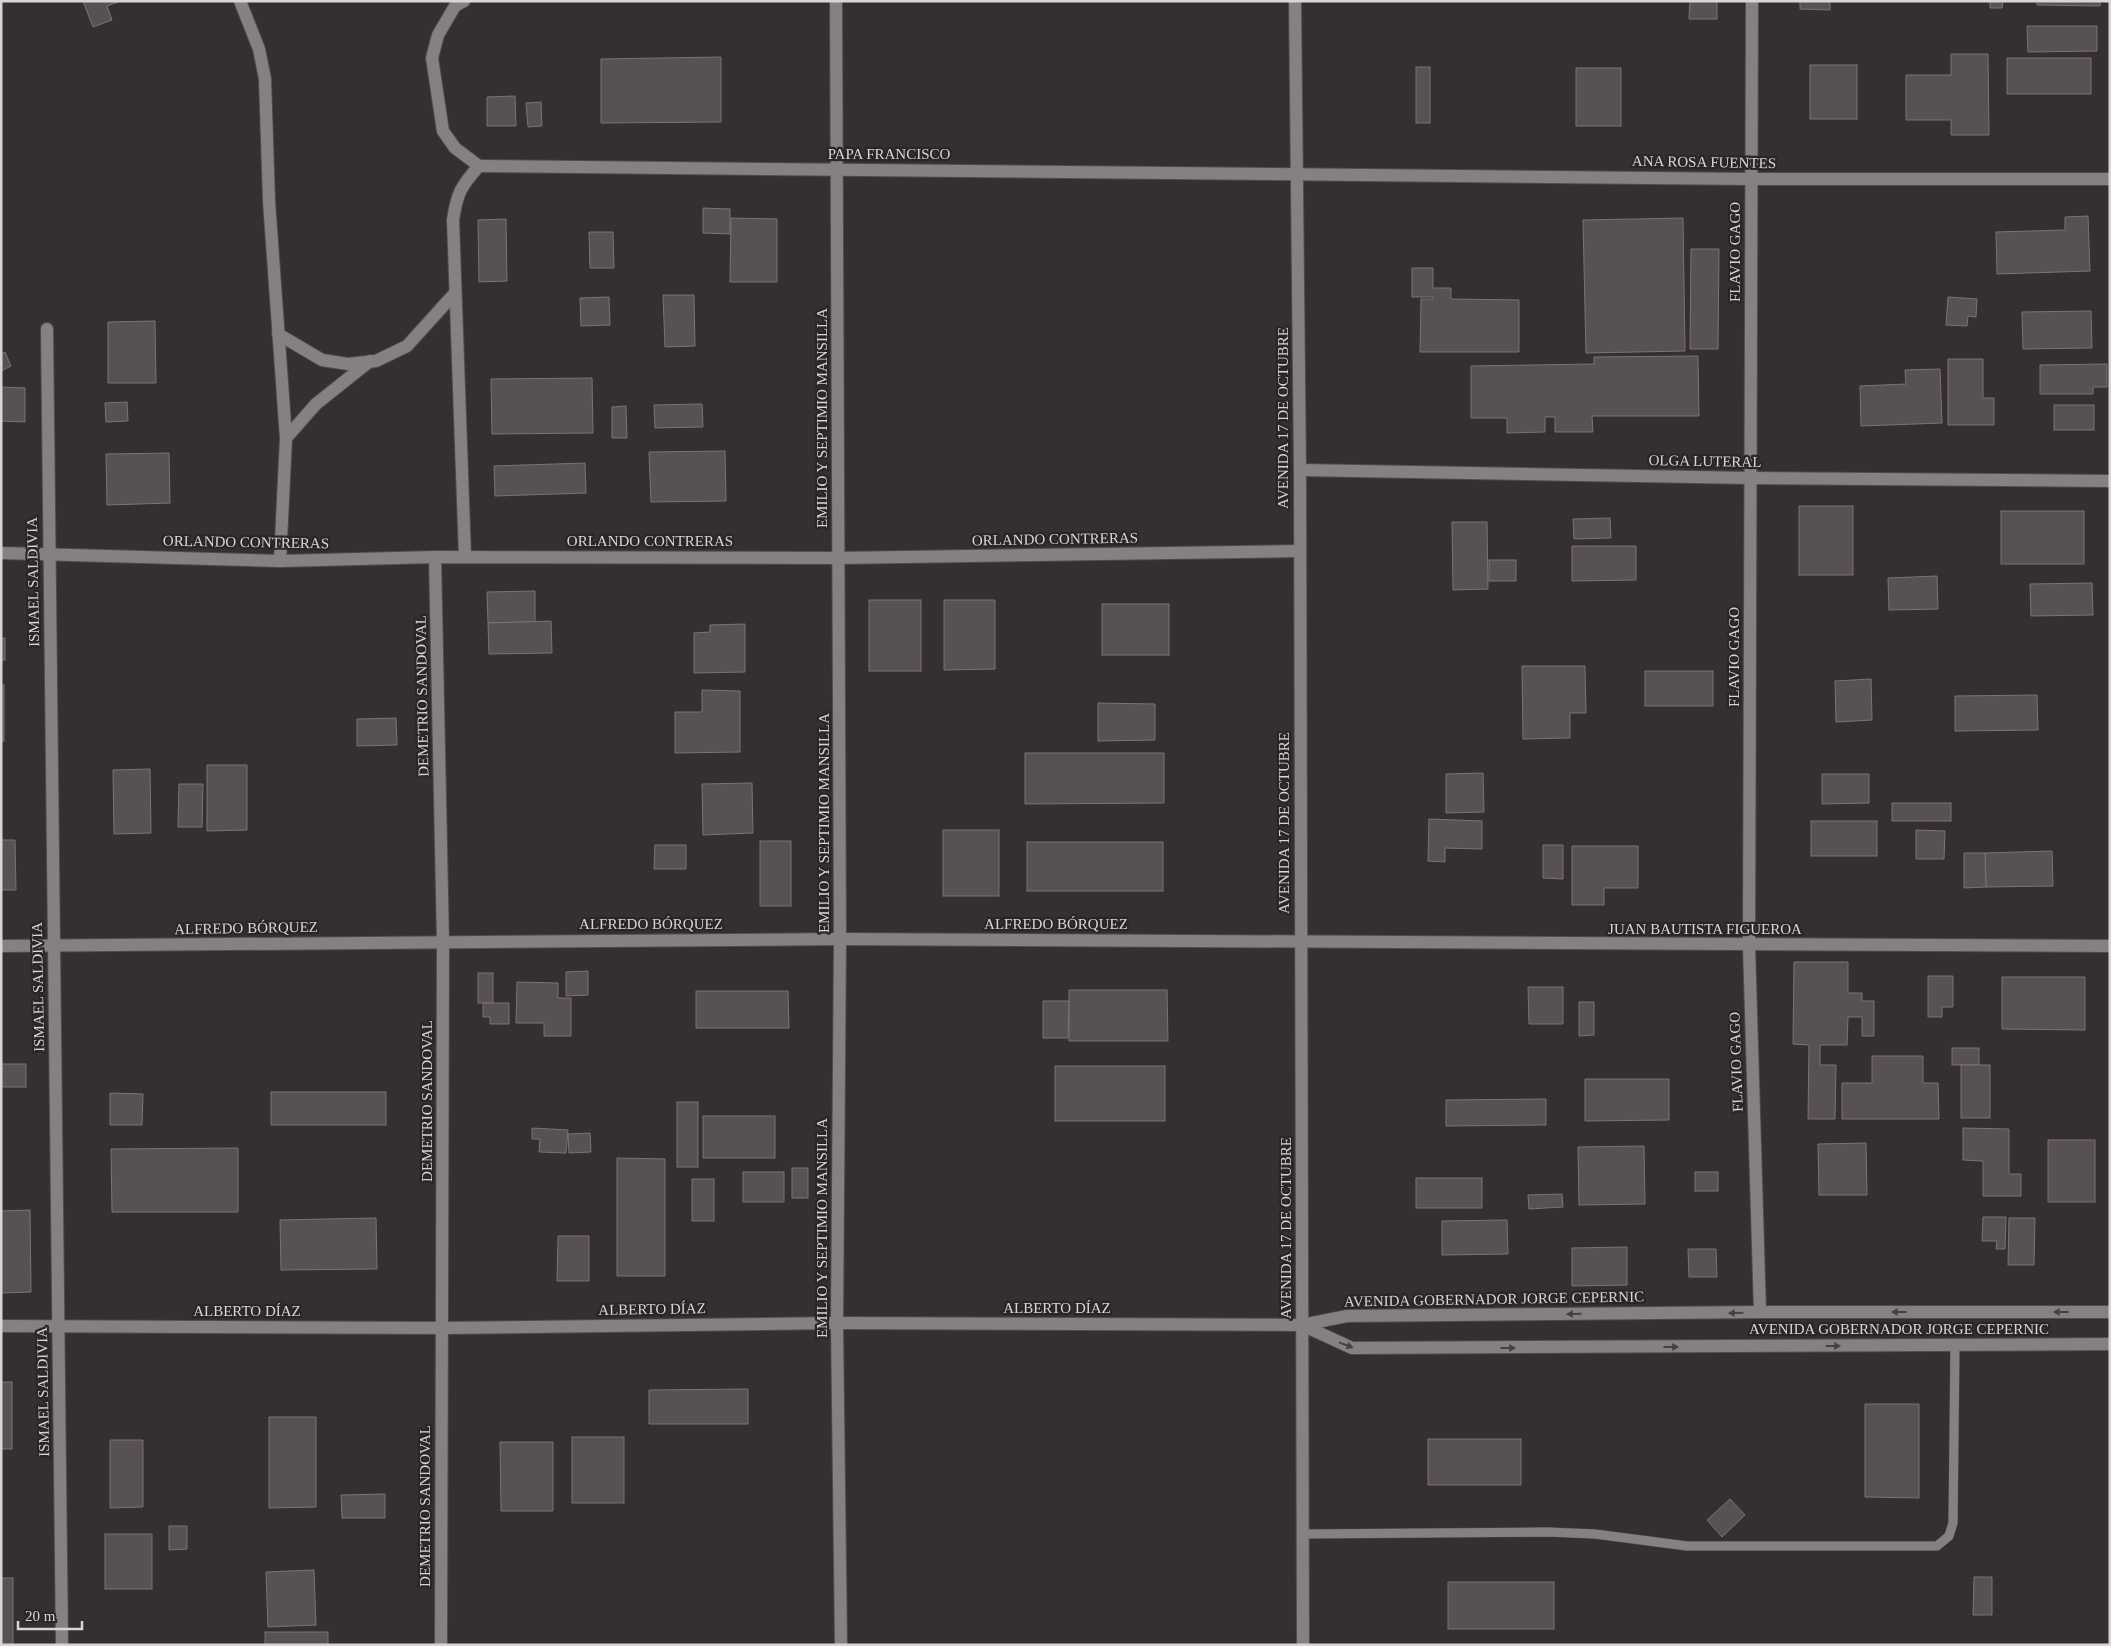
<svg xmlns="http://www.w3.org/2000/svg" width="2111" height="1646" font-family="'Times New Roman',serif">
	<rect width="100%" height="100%" fill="#352f2f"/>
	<g fill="#585152" stroke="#7b7374">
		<path d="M83 1H121L107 6 112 20 93 27Z"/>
		<path d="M1690 1H1717V19H1689Z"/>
		<path d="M1800 1H1830V10L1800 9Z"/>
		<path d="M1990 1H2003L2002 8H1990Z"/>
		<path d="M2037 1H2100V6L2037 5Z"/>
		<path d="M2027 26H2097V51L2028 52Z"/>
		<path d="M1951 54H1988L1989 135H1951V120H1906V75H1951Z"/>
		<path d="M721 57V122L601 123V59Z"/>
		<rect x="2007" y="58" width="84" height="36"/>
		<rect x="1810" y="65" width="47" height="54"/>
		<rect x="1416" y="67" width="14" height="56"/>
		<rect x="1576" y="68" width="45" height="58"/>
		<path d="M515 96 516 126H487V97Z"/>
		<path d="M541 102 542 126 528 127 526 103Z"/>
		<path d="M703 208 730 209V234L703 233Z"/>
		<path d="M2088 216 2090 271 1997 274 1996 232 2065 230V217Z"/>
		<path d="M731 218 777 219V282H730Z"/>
		<path d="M1683 218 1685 351 1586 353 1583 220Z"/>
		<path d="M506 219 507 281 479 282 478 220Z"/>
		<path d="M589 232H613L614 268H590Z"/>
		<path d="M1691 249H1719L1718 349H1690Z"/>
		<path d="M1412 268H1433V288H1451V299L1519 300V352H1420L1421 299H1433V297H1412Z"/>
		<path d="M663 295H694L695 346 665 347Z"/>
		<path d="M609 297 610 325 581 326 580 298Z"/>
		<path d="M1948 297 1977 299 1976 317 1968 316 1967 326 1946 325Z"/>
		<path d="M2091 311 2092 348 2023 349 2022 312Z"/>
		<path d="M155 321 156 383H108V322Z"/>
		<path d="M5 352 11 366 1 371V354Z"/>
		<path d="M1698 356 1699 416H1592L1593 432H1555V417H1545V432L1507 433V418H1471V366L1594 364V357Z"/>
		<path d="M1948 359H1983V398H1994V425H1948Z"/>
		<path d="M2107 364V387H2093V394H2040V365Z"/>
		<path d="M1940 369 1942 423 1861 426 1860 386 1906 384 1905 370Z"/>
		<path d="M592 378 593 433 492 434 491 379Z"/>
		<path d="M1 387 25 388V422L1 421Z"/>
		<path d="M127 402 128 421 106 422 105 403Z"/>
		<path d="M702 404 703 427 655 428 654 405Z"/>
		<rect x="2054" y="405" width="40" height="25"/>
		<path d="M626 406 627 438H612V407Z"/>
		<path d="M725 451 726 501 651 502 649 452Z"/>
		<path d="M169 453 170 503 107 505 106 454Z"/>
		<path d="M585 463 586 493 495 496 494 466Z"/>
		<rect x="1799" y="506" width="54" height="69"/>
		<rect x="2001" y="511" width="83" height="53"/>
		<path d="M1610 518 1611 538 1574 539 1573 519Z"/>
		<path d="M1452 522H1487L1488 589 1453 590Z"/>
		<path d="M1572 546H1636V580L1572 581Z"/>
		<rect x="1489" y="560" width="27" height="21"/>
		<path d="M1937 576 1938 609 1889 610 1888 578Z"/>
		<path d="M2092 583 2093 615 2031 616 2030 584Z"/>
		<path d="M535 591V622L488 623 487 592Z"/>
		<rect x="869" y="600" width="52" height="71"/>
		<path d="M944 600H995V669L944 670Z"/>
		<rect x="1102" y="604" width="67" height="51"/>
		<path d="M551 621 552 653 489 654 488 623Z"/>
		<path d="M745 624V672L694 673V633L710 632V625Z"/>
		<rect x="1" y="638" width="4" height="22"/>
		<path d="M1522 666H1585L1586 713H1570V738L1523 739Z"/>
		<rect x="1645" y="671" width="68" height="35"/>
		<path d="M1871 679 1872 720 1836 722 1835 681Z"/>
		<rect x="1" y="685" width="3" height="56"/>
		<path d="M702 690 740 691V752L675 753V712H702Z"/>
		<path d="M2037 695 2038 730 1955 731V696Z"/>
		<path d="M1098 703 1155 704V740L1098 741Z"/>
		<path d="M396 718 397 745 357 746V719Z"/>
		<path d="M1025 753H1164V803L1025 804Z"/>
		<path d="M207 765H247V830L207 831Z"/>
		<path d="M150 769 151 833 114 834 113 770Z"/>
		<path d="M1483 773 1484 812 1446 813V774Z"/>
		<path d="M1822 774H1869V803L1822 804Z"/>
		<path d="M752 783 753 833 703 835 702 784Z"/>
		<path d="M179 784H203L202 827H178Z"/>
		<rect x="1892" y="803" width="59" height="18"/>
		<path d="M1429 819 1482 821V849L1445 848V862L1428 861Z"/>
		<rect x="1811" y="821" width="66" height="35"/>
		<rect x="943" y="830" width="56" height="66"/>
		<path d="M1916 830 1945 831 1944 859H1916Z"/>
		<path d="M1 840H15L16 890H1Z"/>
		<rect x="760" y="841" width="31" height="65"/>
		<rect x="1027" y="842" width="136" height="49"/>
		<path d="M655 845H686V869H654Z"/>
		<path d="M1543 845H1563V879L1543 878Z"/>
		<path d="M1572 846H1638V888H1604V905H1572Z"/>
		<path d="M2052 851 2053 886 1986 887 1985 853Z"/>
		<path d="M1964 853H1985L1986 887 1964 888Z"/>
		<path d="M1794 962H1848V993H1862V1001H1874V1036H1862V1017H1848L1847 1045H1820V1065H1836L1835 1119H1808L1809 1045 1793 1044Z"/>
		<path d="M588 971V995L566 996V972Z"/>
		<rect x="478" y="973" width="15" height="30"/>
		<path d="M1928 976H1953V1007H1942V1017H1928Z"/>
		<path d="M2002 977H2085V1030L2002 1029Z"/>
		<path d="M517 982 558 983V998H571V1036H544V1023H516Z"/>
		<path d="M1528 987H1563V1024H1529Z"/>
		<path d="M1069 990H1167L1168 1041H1069Z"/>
		<path d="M696 991H788L789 1028H696Z"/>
		<path d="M1043 1001H1069L1068 1038H1043Z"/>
		<path d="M1579 1002H1594V1035L1579 1036Z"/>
		<path d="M483 1003H509V1024H490V1017H483Z"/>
		<rect x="1952" y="1048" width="27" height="17"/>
		<path d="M1872 1056H1923V1083H1938L1939 1119H1842V1083H1872Z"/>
		<rect x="1" y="1064" width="25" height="23"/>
		<rect x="1961" y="1065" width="29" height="53"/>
		<rect x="1055" y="1066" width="110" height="55"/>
		<path d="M1585 1079H1669V1120L1585 1121Z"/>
		<rect x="271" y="1092" width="115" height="33"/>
		<path d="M110 1093 143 1094 142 1125H110Z"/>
		<path d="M1546 1099V1125L1446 1126V1100Z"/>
		<rect x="677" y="1102" width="21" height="65"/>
		<rect x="703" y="1116" width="72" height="42"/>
		<path d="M532 1128 568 1130 566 1153 539 1152 540 1139H532Z"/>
		<path d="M1963 1128 2009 1129V1174H2021V1196H1983V1161L1963 1160Z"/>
		<path d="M590 1133 591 1152 569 1153 568 1134Z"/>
		<rect x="2048" y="1140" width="47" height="62"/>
		<path d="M1866 1143 1867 1195H1819L1818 1144Z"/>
		<path d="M1644 1146 1645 1204 1579 1205 1578 1147Z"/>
		<path d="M238 1148V1212H112L111 1149Z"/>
		<path d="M617 1158 665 1159V1276H617Z"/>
		<rect x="792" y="1168" width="16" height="30"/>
		<rect x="743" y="1172" width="41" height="30"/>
		<rect x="1695" y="1172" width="23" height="19"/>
		<rect x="1416" y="1178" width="66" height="30"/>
		<rect x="692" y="1179" width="22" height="42"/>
		<path d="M1562 1194 1563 1207 1529 1209 1528 1195Z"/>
		<path d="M30 1210 31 1292 1 1293V1211Z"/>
		<path d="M1983 1217H2006L2005 1249H1996L1997 1241H1982Z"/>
		<path d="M376 1218 377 1269 281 1270 280 1220Z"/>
		<path d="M2009 1218H2035L2034 1265H2008Z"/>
		<path d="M1507 1220 1508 1254 1442 1255V1221Z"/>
		<path d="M558 1236H589V1281H557Z"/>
		<path d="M1627 1247V1285L1572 1286V1248Z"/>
		<path d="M1688 1249H1716L1717 1277H1689Z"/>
		<rect x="1" y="1382" width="11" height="67"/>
		<path d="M748 1389V1424H649V1390Z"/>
		<path d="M1865 1404H1919V1498L1865 1497Z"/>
		<path d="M269 1417H316V1507L269 1508Z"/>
		<rect x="572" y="1437" width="52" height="66"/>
		<rect x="1428" y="1439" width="93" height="46"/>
		<path d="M110 1440H143V1507L110 1508Z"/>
		<path d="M500 1442H553V1511H501Z"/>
		<path d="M385 1494V1518H342L341 1495Z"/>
		<path d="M1730 1499 1745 1515 1722 1537 1707 1520Z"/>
		<path d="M169 1526H187V1549L169 1550Z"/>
		<rect x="105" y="1534" width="47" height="55"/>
		<path d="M314 1570 316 1625 268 1627 266 1572Z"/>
		<path d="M1974 1577H1992V1615H1973Z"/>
		<rect x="1" y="1578" width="12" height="67"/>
		<rect x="1448" y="1582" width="106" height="47"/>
		<rect x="265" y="1632" width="63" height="13"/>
	</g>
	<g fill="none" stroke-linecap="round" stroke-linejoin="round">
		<g stroke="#514c4c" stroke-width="10">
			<path id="lane" d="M1303 1534 1548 1532 1595 1534 1687 1546H1937L1949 1536 1953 1523 1955 1345"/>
		</g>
		<g stroke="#514c4c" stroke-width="14">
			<g id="street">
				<path d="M240 1 259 49 265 79 269 201 286 438 280 561"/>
				<path d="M464 1 455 6 438 35 432 58 443 131 455 148 479 166C461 186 457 193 453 220L465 557"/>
				<path d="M836 1 840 939 837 1323 841 1645"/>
				<path d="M1752 1 1749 946 1760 1312"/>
				<path d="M479 166 1752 179H2110"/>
				<path d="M47 329 62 1645"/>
				<path d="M278 334 322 360 348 364 376 361 407 346 455 293"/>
				<path d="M286 438 316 404 370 361"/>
				<path d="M1300 470 1751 478 2110 481"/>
				<path d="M1 553 280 561 435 557 839 558 1299 551"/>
				<path d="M435 557 443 942 441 1645"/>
				<path d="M1 946 840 939 2110 946"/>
				<path d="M1302 1325 1352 1348 2110 1344"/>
				<path d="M1302 1325 1347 1316 1760 1312H2110"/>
			</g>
		</g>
		<g stroke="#514c4c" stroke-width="14">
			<g id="secondary">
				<path d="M1295 1 1300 470 1303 1645"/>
				<path d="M1 1326 443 1328 837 1323 1302 1325"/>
			</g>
		</g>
		<use href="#lane" stroke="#878080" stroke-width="9"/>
		<use href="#street" stroke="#878080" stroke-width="12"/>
		<use href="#secondary" stroke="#878080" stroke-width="12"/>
	</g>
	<defs><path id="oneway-solid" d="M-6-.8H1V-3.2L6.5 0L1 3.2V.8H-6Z" transform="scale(1.25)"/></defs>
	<g fill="#474040">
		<use href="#oneway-solid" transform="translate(1899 1312) rotate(-180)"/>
		<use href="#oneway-solid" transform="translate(2061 1312) rotate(-180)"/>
		<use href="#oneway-solid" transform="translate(1736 1313) rotate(179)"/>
		<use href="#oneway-solid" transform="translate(1574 1314) rotate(179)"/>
		<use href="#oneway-solid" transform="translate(1346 1345) rotate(21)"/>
		<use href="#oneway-solid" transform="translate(1833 1346)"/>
		<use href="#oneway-solid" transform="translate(1671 1347)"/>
		<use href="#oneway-solid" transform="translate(1508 1348)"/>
	</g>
	<g text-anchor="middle" stroke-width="4.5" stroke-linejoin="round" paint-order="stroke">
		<g font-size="15" fill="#d9d5d5" stroke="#2b2525">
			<text x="889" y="159">PAPA FRANCISCO</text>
			<text transform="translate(1704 162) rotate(1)" y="5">ANA ROSA FUENTES</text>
			<text transform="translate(1735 252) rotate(-90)" y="5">FLAVIO GAGO</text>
			<text transform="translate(822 418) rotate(-90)" y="5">EMILIO Y SEPTIMIO MANSILLA</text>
			<text transform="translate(1283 418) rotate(-90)" y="5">AVENIDA 17 DE OCTUBRE</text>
			<text transform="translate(1705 461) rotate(1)" y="5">OLGA LUTERAL</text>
			<text transform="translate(1055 539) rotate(-1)" y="5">ORLANDO CONTRERAS</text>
			<text x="650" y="546">ORLANDO CONTRERAS</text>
			<text transform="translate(246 542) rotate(1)" y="5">ORLANDO CONTRERAS</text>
			<text transform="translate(33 582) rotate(-91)" y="5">ISMAEL SALDIVIA</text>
			<text transform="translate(1734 657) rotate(-90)" y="5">FLAVIO GAGO</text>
			<text transform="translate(422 696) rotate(-91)" y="5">DEMETRIO SANDOVAL</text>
			<text transform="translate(824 823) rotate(-90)" y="5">EMILIO Y SEPTIMIO MANSILLA</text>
			<text transform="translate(1284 823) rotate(-90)" y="5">AVENIDA 17 DE OCTUBRE</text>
			<text x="651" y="929">ALFREDO BÓRQUEZ</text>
			<text x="1056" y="929">ALFREDO BÓRQUEZ</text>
			<text transform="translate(246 928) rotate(-1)" y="5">ALFREDO BÓRQUEZ</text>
			<text x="1705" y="934">JUAN BAUTISTA FIGUEROA</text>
			<text transform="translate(38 987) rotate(-91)" y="5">ISMAEL SALDIVIA</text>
			<text transform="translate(1736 1062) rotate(-92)" y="5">FLAVIO GAGO</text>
			<text transform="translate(427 1101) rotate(-90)" y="5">DEMETRIO SANDOVAL</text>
			<text transform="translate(822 1228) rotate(-90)" y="5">EMILIO Y SEPTIMIO MANSILLA</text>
			<text transform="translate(1286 1228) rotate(-90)" y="5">AVENIDA 17 DE OCTUBRE</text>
			<text transform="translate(1494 1299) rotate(-1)" y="5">AVENIDA GOBERNADOR JORGE CEPERNIC</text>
			<text x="1057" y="1313">ALBERTO DÍAZ</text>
			<text transform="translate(652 1309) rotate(-1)" y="5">ALBERTO DÍAZ</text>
			<text x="247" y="1316">ALBERTO DÍAZ</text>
			<text x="1899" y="1334">AVENIDA GOBERNADOR JORGE CEPERNIC</text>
			<text transform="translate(43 1392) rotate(-91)" y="5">ISMAEL SALDIVIA</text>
			<text transform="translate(425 1506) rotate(-90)" y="5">DEMETRIO SANDOVAL</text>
		</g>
	</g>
	<rect width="2111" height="1646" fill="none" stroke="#d9d5d5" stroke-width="5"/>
	<path d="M18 1621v8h64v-8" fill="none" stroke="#d9d5d5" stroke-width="2.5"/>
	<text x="25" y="1621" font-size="15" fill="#d9d5d5" stroke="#2b2525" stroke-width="4" paint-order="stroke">20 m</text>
</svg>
